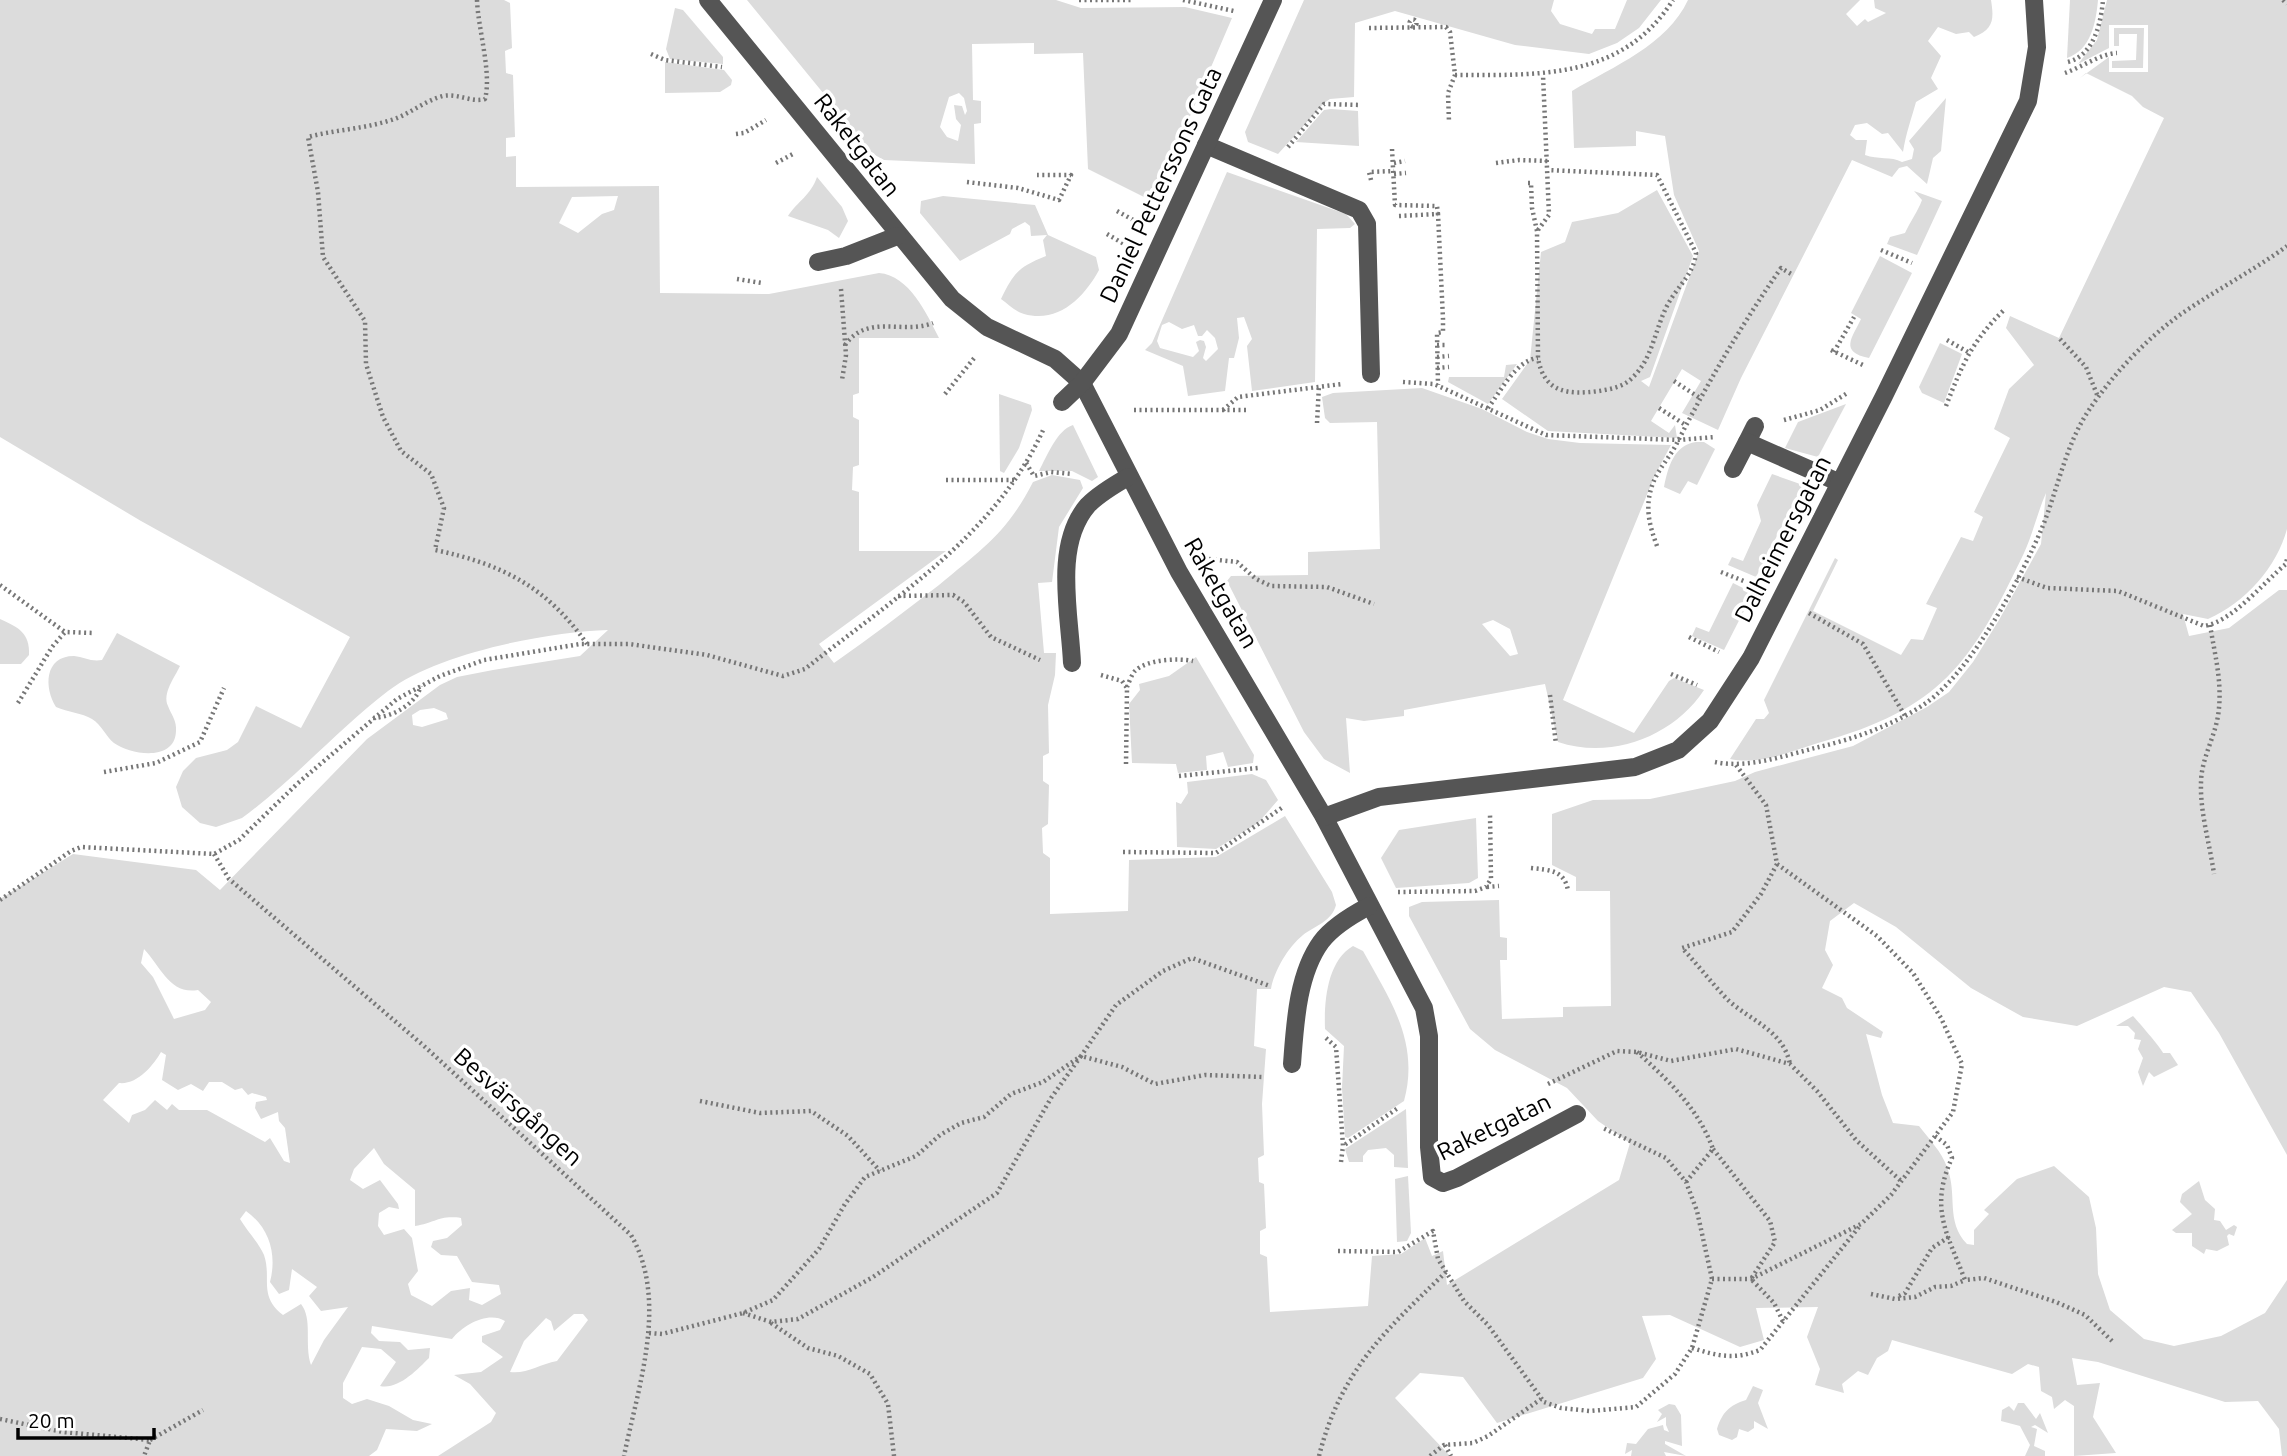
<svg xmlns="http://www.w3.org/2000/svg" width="2287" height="1456" font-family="Ubuntu,sans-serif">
	<rect width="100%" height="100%" fill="#fff"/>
	<g fill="#dcdcdc" fill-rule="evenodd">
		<path d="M0 0H504L510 3 512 48 505 51 506 73 513 75 515 137 506 138V157L516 156V187L659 186 660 293 769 294 879 273C909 275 927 314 939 338H859V393L853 395V417L859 420V465L853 467 852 490 859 492V551H946L819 644 834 663C870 638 904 612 939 585 982 549 1007 533 1033 482L1052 475 1080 480 1083 488 1059 527 1052 582 1038 583 1044 653H1056L1055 675 1048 705 1049 753 1043 756V781L1049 785 1048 824 1042 828 1043 853 1050 858V914L1128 911 1129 860 1216 857 1285 816 1332 892 1336 905C1332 921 1315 926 1303 935 1288 947 1274 971 1271 989H1257L1254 1046 1266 1049 1262 1104 1264 1155 1258 1158 1259 1182 1264 1184 1266 1228 1260 1231V1254L1267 1257 1270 1312 1368 1306 1372 1256 1401 1254 1425 1238 1432 1256 1443 1251 1447 1285 1619 1180 1630 1143 1598 1121 1567 1088 1495 1050 1470 1029 1409 916V907L1422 902 1499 900 1500 937 1507 938V960H1500L1502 1019 1563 1017V1007L1611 1006 1610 891H1576V877L1552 865V814L1593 800 1650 799 1735 781 1755 772 1853 746 1927 707 1949 692 1973 662 1999 620 2041 544 2046 493C2038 511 2033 533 2024 553 1971 664 1941 709 1818 743 1789 752 1760 765 1730 759L1756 719H1764L1769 713 1764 700 1835 558 1838 560 1813 611 1901 655 1911 639 1923 640 1937 608 1926 604 1961 537 1973 541 1983 517 1974 512 2010 438 1994 429 1996 424 2009 389 2034 365 2006 328 2010 316 2059 338 2164 118 2143 107 2132 96 2086 73 2080 78 2109 57V72H2148V25H2109V48L2078 64 2097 40 2107 0H2287V529C2277 567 2245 603 2208 619L2183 614 2189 636 2229 628 2279 590H2287V1155L2219 1033 2191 992 2164 987 2077 1026 2023 1017 1971 988 1896 927 1854 903 1830 921 1825 950 1833 965 1822 988 1842 998 1847 1008 1883 1032 1881 1038 1866 1034 1882 1095 1893 1123 1919 1126C1928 1138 1942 1152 1947 1167 1958 1195 1945 1221 1967 1244L1974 1245V1230L1989 1214 1984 1210 2017 1179 2054 1166 2089 1197 2096 1228 2098 1274 2110 1310 2144 1339 2174 1346 2221 1336 2265 1313 2287 1280V1456H2282L2279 1429 2258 1401 2225 1402 2098 1362 2072 1358 2077 1385 2100 1383 2093 1417 2116 1453 2074 1456V1406L2065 1400 2054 1409 2052 1397 2041 1391 2039 1367 2028 1364 2012 1374 1892 1340 1888 1351 1877 1358 1868 1375 1858 1371 1842 1384 1844 1393 1815 1385 1820 1369 1807 1337 1818 1307 1756 1308 1764 1340 1740 1347 1670 1315 1642 1316 1656 1359 1643 1378 1497 1423 1463 1377 1420 1373 1395 1398 1450 1456H438L491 1422 496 1413 470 1384 454 1375 481 1372 503 1357 482 1342V1336L500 1330 505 1321C489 1311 464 1324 452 1339L372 1326 371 1333 379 1341 400 1342 408 1350 430 1348 429 1358C417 1370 398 1390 380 1386L396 1362 381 1349 362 1347 343 1383V1398L352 1404 367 1399 389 1406 413 1420 432 1424 417 1431 386 1429 377 1450 369 1456H0V899L73 854 196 870 220 890 367 739 440 685 457 677 493 670 580 656 608 630C547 632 437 653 388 691 337 730 294 780 242 818L216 827 200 823 182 807 176 787 183 771 196 758 227 750 238 742 256 706 301 728 350 637 141 521 0 437ZM618 196 614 210 602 214 578 233 559 223 572 197ZM434 708 446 713 448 719 422 727 413 725 412 715 420 710ZM144 949C161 967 170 995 198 990L211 1002 205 1010 174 1019 153 977 141 963ZM161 1052 166 1055 162 1080 178 1090 191 1084 203 1091 209 1082H222L235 1090 242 1088 248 1095 252 1093 266 1097 267 1100 256 1102 255 1108 261 1119 278 1112 279 1121 285 1128 290 1163 284 1161 270 1138 265 1142 207 1110H179L172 1104 167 1110 155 1100 145 1110 132 1115 129 1123 103 1100 119 1083C137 1085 153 1066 161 1052ZM374 1148 384 1164 415 1190V1226C436 1223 438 1215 461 1218L462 1225 447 1238 433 1241 431 1247 441 1255 457 1256 472 1282 499 1285 501 1294 482 1305 469 1300 470 1288 451 1291 432 1306 411 1295 408 1284 418 1271 412 1238 404 1229 384 1235 378 1226 379 1213 389 1207 399 1209 398 1204 380 1180 363 1189 350 1180 354 1169ZM246 1211C270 1228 277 1255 270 1282L279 1294 289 1290 292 1269 317 1287 309 1296 321 1311 348 1307 324 1340 311 1365C304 1344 313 1319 301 1304L283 1315C258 1296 272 1278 264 1255 259 1243 247 1231 240 1219ZM574 1314H583L588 1320 557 1361C540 1364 527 1374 510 1372L524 1341 546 1318 551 1321 554 1331Z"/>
		<path d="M747 0H1056L1081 8 1185 7 1232 18 1161 184 1155 194 1146 198 1088 169 1083 53 1034 54V43L972 44 973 100 981 101V123L974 124 975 164 884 160 873 154ZM959 93 964 98 967 111 965 115 962 106 954 105 956 119 961 125 958 141 947 137 940 127 949 97Z"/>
		<path d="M1304 0H1554L1551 11 1560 24 1592 34 1595 29H1615L1627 0H1661L1639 28 1617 43 1589 54 1515 45 1395 11 1355 23 1354 97 1330 99 1324 103 1278 154 1248 142 1245 132Z"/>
		<path d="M1688 0H1860L1846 14 1857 26 1865 19 1868 22 1886 13 1875 8 1874 0H1991C1994 19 1994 29 1974 37L1969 32 1956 34 1938 27 1928 41 1941 56 1931 78 1938 89 1916 102C1911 120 1906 133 1903 152L1888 133 1882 134 1867 123 1855 125 1850 135 1856 140H1867L1865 155C1878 160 1891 156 1902 162L1912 159 1914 149 1909 141 1946 98 1941 151 1933 158 1927 184 1907 166 1899 168 1892 177 1852 160 1741 378 1718 430 1682 413 1701 381 1682 369 1651 421 1669 433 1675 425 1677 438 1548 431 1502 399 1530 360 1541 252 1565 242 1572 222 1618 213 1657 190 1693 256 1650 377 1641 381 1649 387 1699 251 1674 195 1665 136 1636 131V146L1574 148 1572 91C1614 66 1667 45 1688 0Z"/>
		<path d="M2070 0H2098C2096 22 2091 50 2067 58Z"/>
		<path d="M675 8 683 10 723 57V64L670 59 666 49Z"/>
		<path d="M2114 28H2144L2143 68H2112V61L2136 60 2137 34H2119V46H2114Z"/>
		<path d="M665 62 724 70 732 80 731 85 720 92 665 93Z"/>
		<path d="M1331 109 1358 111 1359 146 1296 142 1324 110Z"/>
		<path d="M1227 172 1346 214 1355 224 1350 228 1317 229 1315 382 1252 391 1247 346 1252 339 1244 317 1237 318 1239 338 1234 358H1229L1225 391 1188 396 1183 366 1145 350 1152 343ZM1169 322 1182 329 1194 325 1198 336H1202L1207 330 1215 338 1218 349 1206 361 1203 358 1206 347 1204 341 1200 340 1196 342 1199 351 1193 357 1160 348 1157 341 1162 325Z"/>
		<path d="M817 177 842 207 848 221 839 238 828 230 788 216C798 201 811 195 817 177Z"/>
		<path d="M1914 191 1942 201 1917 255 1887 244 1890 237 1905 233C1910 222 1918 211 1922 200Z"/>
		<path d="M943 196 1035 205 1048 235 1096 257 1099 270C1085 296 1059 324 1024 314 1016 312 1008 304 1001 299 1014 272 1019 267 1046 256L1043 240 1047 235 1031 236 1030 226 1025 222 1012 229 1010 234 960 261 920 213 921 201Z"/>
		<path d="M1880 256 1912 273 1869 358C1839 352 1852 338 1861 319L1851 313Z"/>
		<path d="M1940 343 1962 354 1944 403 1922 393 1919 387Z"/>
		<path d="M1517 364 1488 404 1448 382 1449 377H1504L1506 365Z"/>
		<path d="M1422 388 1482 409 1527 432 1548 439 1580 443 1671 445 1655 475 1563 700 1634 733 1669 681 1674 678 1704 690C1674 736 1612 760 1558 742L1545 684 1404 710V716L1364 721 1346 718 1350 773 1324 759 1304 732 1227 581 1231 576 1308 575V552L1380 549 1377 422 1330 423 1325 418 1322 397 1333 393ZM1493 620 1510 629 1518 654 1510 656 1482 624Z"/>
		<path d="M999 394 1031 405 1032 410 1019 448 1004 473 1000 471Z"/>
		<path d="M1846 404 1818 457 1785 448 1798 422Z"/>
		<path d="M1073 425 1098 477 1092 481 1072 471H1039C1047 456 1057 430 1073 425Z"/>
		<path d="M1696 442H1704L1715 449 1697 485 1688 481 1680 494 1664 487C1668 467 1674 445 1696 442Z"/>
		<path d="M1772 474 1803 485 1756 577 1728 565 1732 557 1743 561 1761 521 1757 505Z"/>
		<path d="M1733 583 1753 593 1724 650 1692 636 1696 627 1709 632Z"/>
		<path d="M0 619C18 627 30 633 29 655L21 664H0Z"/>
		<path d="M117 633 180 666C175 677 162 693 168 706 171 714 177 721 176 731 175 762 131 755 114 743 106 737 102 725 92 719 82 713 68 712 56 707 44 688 44 656 74 656 84 657 91 662 102 660Z"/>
		<path d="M1196 657 1254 755 1253 763 1228 767 1223 752 1206 756 1207 770 1178 773 1176 764 1132 763 1129 704 1140 690 1139 684 1169 676Z"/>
		<path d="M1252 774 1266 780 1278 800 1258 823 1216 849 1177 847 1176 802 1181 804 1188 793 1187 782Z"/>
		<path d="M1476 818 1478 878 1469 883 1396 888 1381 858 1399 830Z"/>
		<path d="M1353 946 1363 951C1390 1000 1420 1042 1404 1101L1348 1138 1345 1137 1342 1088 1344 1046 1325 1029C1324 1002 1327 961 1353 946Z"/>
		<path d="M2133 1016C2135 1018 2163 1050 2163 1053H2170L2178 1065 2154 1077 2149 1072 2143 1086 2138 1072 2143 1058 2138 1049 2141 1040 2134 1039 2135 1033 2128 1026H2116Z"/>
		<path d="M1406 1109 1408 1168 1394 1167V1155L1386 1148 1368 1150 1363 1156V1162H1349L1345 1149Z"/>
		<path d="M1408 1176 1411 1233 1407 1241 1397 1242 1395 1179Z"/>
		<path d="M2199 1181 2205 1200 2215 1209 2214 1220 2220 1221 2226 1230 2234 1225 2237 1227 2234 1236 2229 1234 2227 1236 2229 1245 2217 1251 2206 1249 2204 1254 2192 1246V1233H2176L2172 1230 2192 1214 2180 1202 2182 1194Z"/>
		<path d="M1753 1386 1763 1390 1758 1403 1768 1429 1754 1421V1428L1748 1432 1739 1429 1737 1437 1732 1440 1719 1435 1717 1429C1722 1413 1729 1405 1746 1400Z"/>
		<path d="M2018 1403H2024L2036 1419 2040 1413 2048 1433 2035 1425 2031 1427 2037 1429 2034 1446 2045 1451V1456H2025L2030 1445 2020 1426 2001 1421 2002 1410 2009 1406 2014 1411Z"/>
		<path d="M1669 1404 1675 1405 1681 1415 1682 1446 1665 1441V1444L1686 1456 1664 1452 1666 1456H1631L1632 1450 1625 1454 1627 1443 1636 1444 1648 1429 1663 1425 1664 1430 1669 1432 1666 1425V1417L1657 1422 1662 1414 1658 1410Z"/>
	</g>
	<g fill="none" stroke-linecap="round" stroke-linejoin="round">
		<g stroke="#777" stroke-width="4.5" stroke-dasharray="2 3.5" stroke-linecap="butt">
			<path d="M477 0C478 29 492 73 485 99 471 103 459 93 443 96 423 101 408 116 388 121 362 129 334 130 308 137L318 192 323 257 365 321 366 364 383 417 401 451 431 474 444 508 435 550C502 564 547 587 587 644"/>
			<path d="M1079 0H1133"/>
			<path d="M1183 0 1234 11"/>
			<path d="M2283 0 2287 4"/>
			<circle cx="1413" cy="23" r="3.5"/>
			<path d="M1369 28 1446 27 1450 32 1455 75 1448 93 1449 122"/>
			<path d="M651 54 665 60 722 67"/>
			<path d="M2068 62C2094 55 2101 23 2103 0"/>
			<path d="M2065 73C2082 67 2100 54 2117 53"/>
			<path d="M1455 75C1539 75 1622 80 1673 0"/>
			<path d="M736 134 744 133 766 120"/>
			<path d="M1288 147 1324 104 1361 105"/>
			<path d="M1392 149 1395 205 1437 206 1438 214"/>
			<path d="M776 163 793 154"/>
			<path d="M1394 163 1405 161"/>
			<path d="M1496 163 1519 160 1548 161"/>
			<path d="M1394 174 1406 173"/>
			<path d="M1371 180 1369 172 1394 171"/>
			<path d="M967 182 1018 188 1059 200 1071 175H1037"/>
			<path d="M1528 183H1531L1532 208 1537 231 1538 358C1544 393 1568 395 1599 391 1611 389 1624 387 1633 377 1653 358 1655 328 1668 304 1677 287 1694 274 1696 253L1657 175 1548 170"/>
			<path d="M1117 211 1135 221"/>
			<path d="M1399 216 1438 214 1443 319V332L1437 333 1438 385"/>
			<path d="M1538 230 1549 215 1543 75"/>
			<path d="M1107 234 1124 244"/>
			<path d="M1881 250 1912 263"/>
			<path d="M737 279 762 283"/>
			<path d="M841 289 846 355 842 380"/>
			<path d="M2060 339 2086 367 2098 397"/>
			<path d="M1947 340 1968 352"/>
			<path d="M845 345C868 313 902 335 933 323"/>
			<path d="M1437 345H1448"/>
			<path d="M1831 350 1865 366"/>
			<path d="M1834 352 1854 317"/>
			<path d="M1437 357 1449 356"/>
			<path d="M1437 368 1449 367"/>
			<path d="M1674 381 1700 398"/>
			<path d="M1403 382 1434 384 1546 435 1678 440 1715 437"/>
			<path d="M945 394 975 357"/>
			<path d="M1946 406C1962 365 1972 341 2004 310"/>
			<path d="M1488 408C1501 391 1516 360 1538 358"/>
			<path d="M1659 408 1684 424"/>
			<path d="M1134 410H1246"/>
			<path d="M1223 410 1238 397 1342 384"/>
			<path d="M1784 420 1820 410 1849 392"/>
			<path d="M1317 423 1319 385"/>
			<path d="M1026 463 1034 476 1051 472 1072 474"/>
			<path d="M946 480H1016"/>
			<path d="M1657 546C1650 527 1645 510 1651 489 1656 471 1669 459 1677 443 1708 382 1742 324 1781 268L1793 275"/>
			<path d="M1209 559 1237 562 1256 579 1271 586 1327 587 1374 604"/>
			<path d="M1721 572 1754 585"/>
			<path d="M2017 577 2047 588 2118 591 2204 626C2232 622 2264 582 2286 564L2287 559"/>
			<path d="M0 585 65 632"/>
			<path d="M898 596 953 595 964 602 991 637 1040 660"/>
			<path d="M1809 613 1863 644 1905 716"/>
			<path d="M2210 625C2215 656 2223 684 2218 716 2214 739 2201 760 2201 783 2200 813 2210 845 2214 874"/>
			<path d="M1689 637 1719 652"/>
			<path d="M1671 674 1697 685"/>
			<path d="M1101 675 1122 681 1127 688 1126 764"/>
			<path d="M1127 687C1129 682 1132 674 1135 671 1147 659 1179 658 1193 661"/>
			<path d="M1550 695 1556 744"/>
			<path d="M18 703 52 647 65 632 95 633"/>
			<path d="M373 718C392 717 415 705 421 686"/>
			<path d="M1715 762C1749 769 1786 755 1819 747 1854 739 1896 724 1926 703 1972 670 2020 580 2042 528 2058 489 2065 446 2089 410 2113 374 2149 336 2184 312 2218 289 2254 270 2287 246"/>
			<path d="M104 772 156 763 200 742 224 688"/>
			<path d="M1179 776 1258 768"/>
			<path d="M1123 852 1216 853 1283 807"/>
			<path d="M214 854 229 879 424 1046 631 1235C669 1301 638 1387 624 1456"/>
			<path d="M1777 864 1761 894 1732 932 1682 948C1697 964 1711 982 1726 998 1748 1020 1783 1029 1790 1064"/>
			<path d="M1531 868C1549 870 1565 870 1568 891"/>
			<path d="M1487 887 1499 886"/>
			<path d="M1398 892 1475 891 1486 887 1491 879 1490 814"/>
			<path d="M0 900 71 851 81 847 214 854 239 840 298 783 397 699 440 676 484 660 580 644H629L707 655 783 676 805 669C893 599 997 534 1044 428"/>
			<path d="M1326 1038 1336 1047 1343 1146 1398 1108"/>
			<path d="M1637 1052C1669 1081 1698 1108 1713 1149L1686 1182"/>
			<path d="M1548 1084 1617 1051 1637 1052 1671 1061 1736 1049 1790 1064 1817 1091 1856 1140 1901 1181"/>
			<path d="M700 1101 760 1113 811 1111 848 1136 880 1171"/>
			<path d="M1935 1136 1947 1145 1952 1158C1929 1208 1947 1233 1965 1280L1984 1278 2056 1302 2085 1315 2112 1341"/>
			<path d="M1713 1149 1770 1221 1775 1242 1751 1279 1774 1303 1783 1321"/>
			<path d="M1341 1162 1343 1146"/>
			<path d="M1338 1251 1398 1252 1433 1231 1438 1259 1464 1301 1488 1325 1544 1402 1561 1408 1590 1411 1636 1407 1675 1374 1692 1348 1712 1279 1697 1211 1686 1182 1666 1158 1603 1128"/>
			<path d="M1712 1279H1751L1861 1224 1891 1195 1953 1112 1962 1064 1941 1018 1913 973 1877 936 1777 864 1766 805 1736 765"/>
			<path d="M1871 1294 1895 1299 1915 1297 1935 1287 1951 1286 1965 1280"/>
			<path d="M1899 1296 1905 1293 1932 1248 1949 1237"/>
			<path d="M743 1313 771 1322 798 1319 873 1277 997 1193 1051 1098 1081 1056 1122 1067 1155 1084 1205 1075 1263 1077"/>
			<path d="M771 1323 808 1348 838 1356 870 1374 888 1404 894 1456"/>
			<path d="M649 1333 662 1334 743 1313 773 1300 819 1249 845 1204 865 1177 916 1156 940 1135 961 1123 984 1117 1011 1094 1043 1082 1081 1056 1116 1005 1163 971 1192 958 1270 986"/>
			<path d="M1692 1348C1718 1356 1734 1360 1760 1350L1859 1227"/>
			<path d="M0 1419 63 1432 150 1440 144 1456"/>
			<path d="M150 1440 203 1410"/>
			<path d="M1445 1445 1451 1456"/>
			<path d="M1319 1456C1341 1370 1385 1331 1446 1272"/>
			<path d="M1430 1456 1444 1445 1473 1443 1488 1436 1541 1399"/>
		</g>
		<g stroke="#555" stroke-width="18">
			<path d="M708 0 952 299 987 327 1055 359 1082 383 1179 572 1324 817 1424 1008 1429 1036V1147L1432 1177 1443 1183 1457 1178 1577 1114"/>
			<path d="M1206 145 1359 210 1367 224 1371 374"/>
			<path d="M818 262 846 256 897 236"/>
			<path d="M1062 402 1082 383 1119 334 1273 0"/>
			<path d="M1747 442 1755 426"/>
			<path d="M1733 469 1747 442 1838 482"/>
			<path d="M1072 663C1070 615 1053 545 1088 505 1099 494 1114 485 1128 477"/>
			<path d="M1324 817 1379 797 1635 767 1678 750 1710 721 1751 658 1884 396 2028 101 2037 47 2034 0"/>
			<path d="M1292 1064C1295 1026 1297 975 1321 942 1332 927 1352 915 1369 906"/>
		</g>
	</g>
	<g text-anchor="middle" stroke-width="7" stroke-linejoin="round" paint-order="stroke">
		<g font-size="24" fill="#000" stroke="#fff">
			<text transform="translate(857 145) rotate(52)" y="8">Raketgatan</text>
			<text transform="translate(1161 185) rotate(-65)" y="8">Daniel Petterssons Gata</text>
			<text transform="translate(1783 539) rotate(-63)" y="8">Dalheimersgatan</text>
			<text transform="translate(1221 593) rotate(60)" y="8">Raketgatan</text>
			<text transform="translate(518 1107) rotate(42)" y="8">Besvärsgången</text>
			<text transform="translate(1494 1127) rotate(-26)" y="8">Raketgatan</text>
		</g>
	</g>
	<path d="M18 1428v10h136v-10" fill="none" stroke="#000000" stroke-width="3.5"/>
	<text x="28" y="1428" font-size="21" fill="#000000" stroke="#ffffff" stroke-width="5" paint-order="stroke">20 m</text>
</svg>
